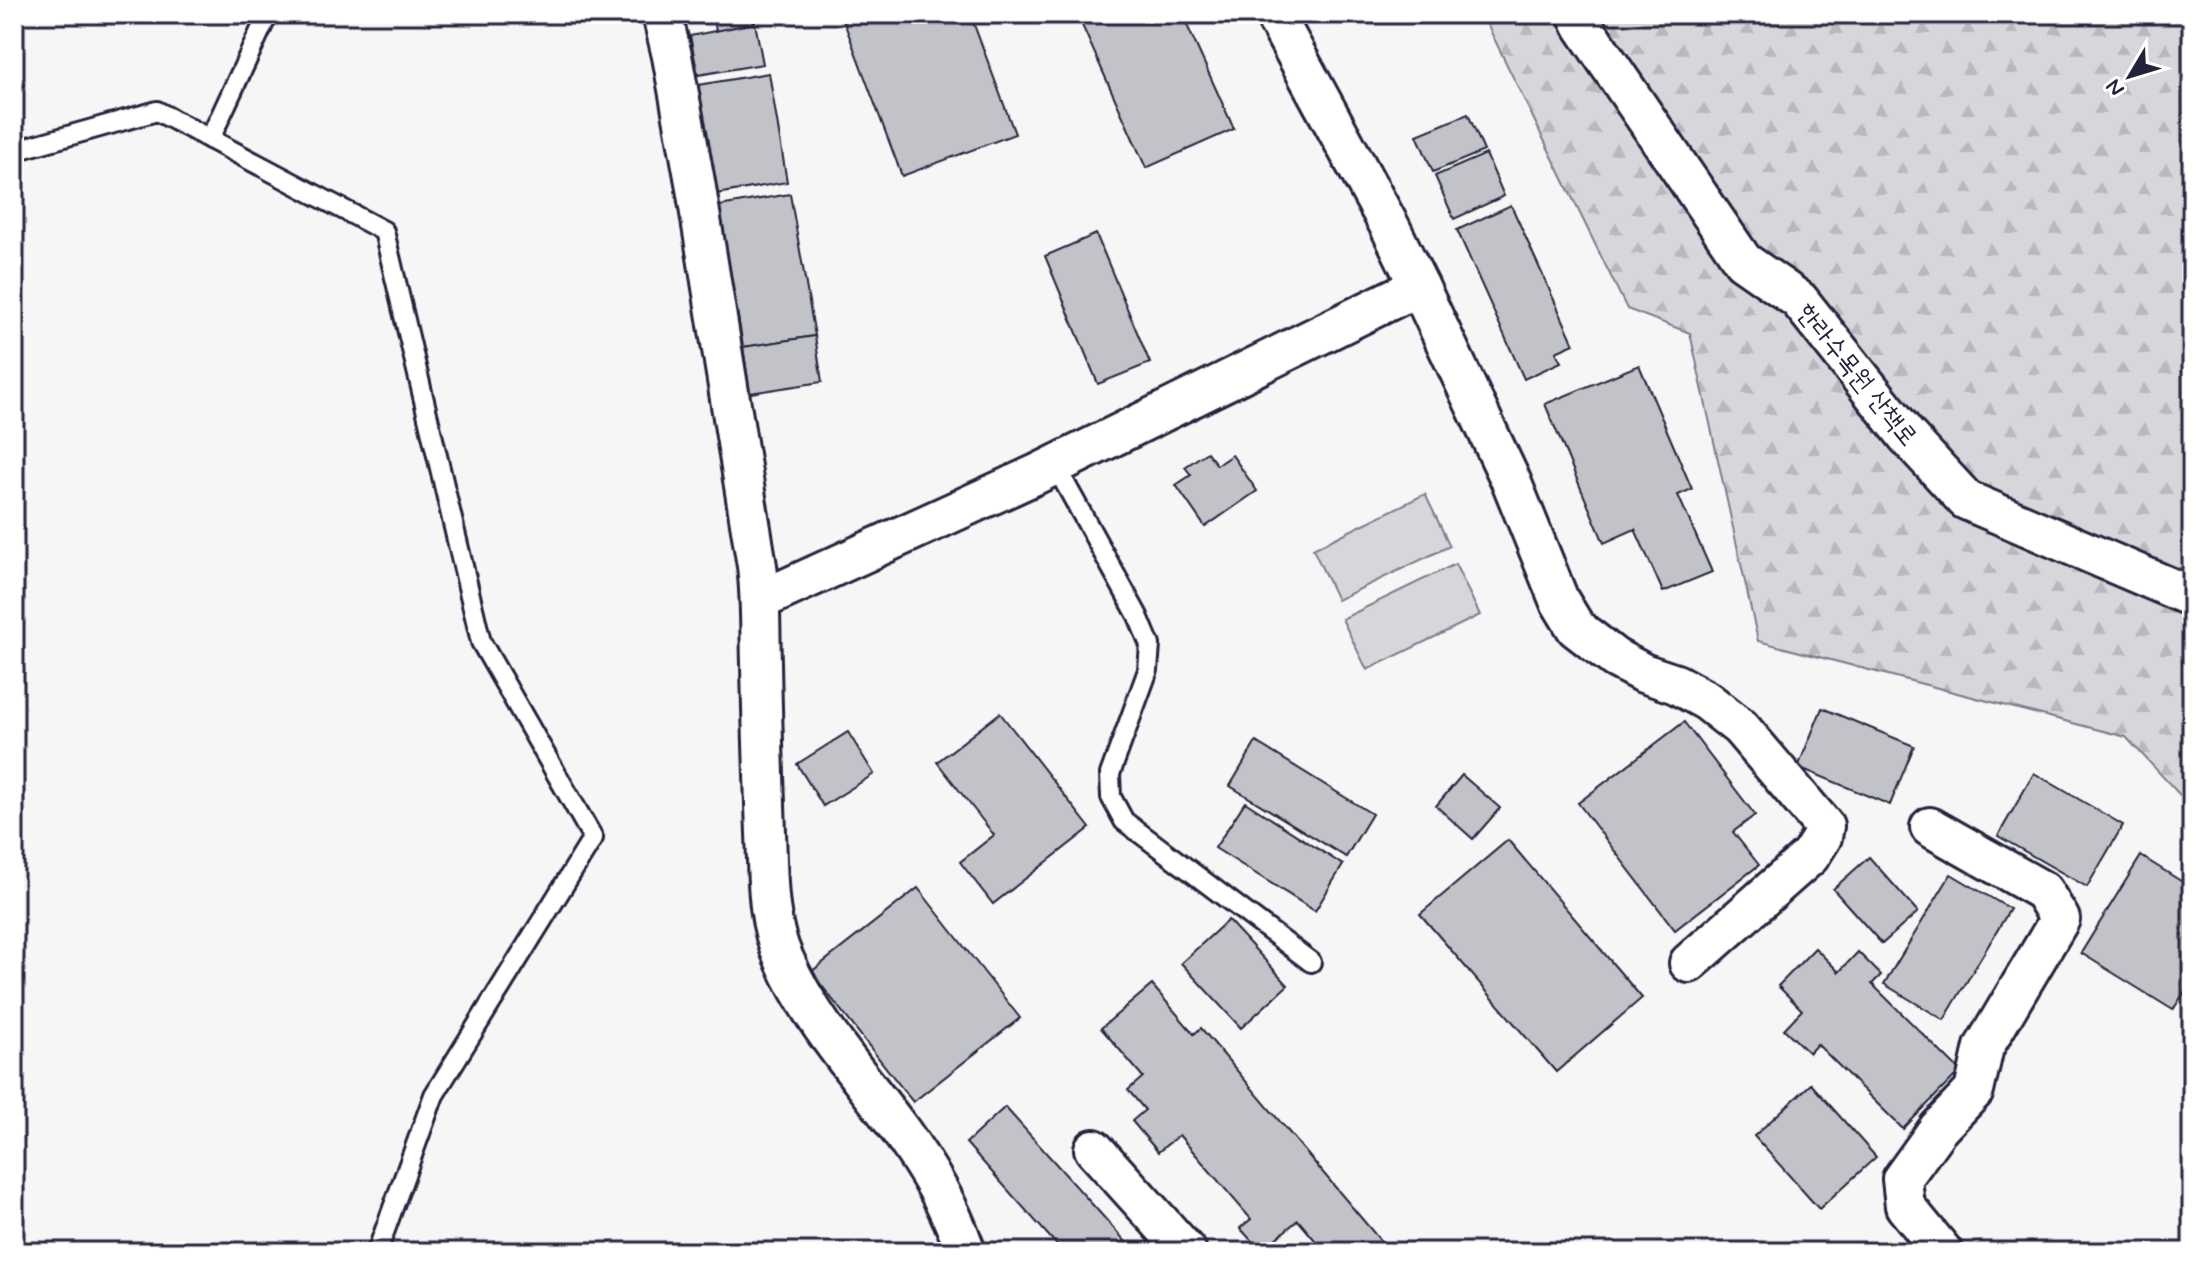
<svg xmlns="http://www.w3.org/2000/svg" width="2206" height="1266" font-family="Mynerve,'Poor Story',sans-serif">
	<defs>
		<pattern id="forest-firs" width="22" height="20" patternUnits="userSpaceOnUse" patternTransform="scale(2)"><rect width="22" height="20" fill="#d7d7db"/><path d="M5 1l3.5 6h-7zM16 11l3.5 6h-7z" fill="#b8b8bd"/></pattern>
	</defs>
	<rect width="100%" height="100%" fill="#f6f6f7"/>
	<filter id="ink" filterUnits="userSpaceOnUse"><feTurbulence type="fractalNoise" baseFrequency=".0125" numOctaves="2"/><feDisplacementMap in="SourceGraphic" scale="16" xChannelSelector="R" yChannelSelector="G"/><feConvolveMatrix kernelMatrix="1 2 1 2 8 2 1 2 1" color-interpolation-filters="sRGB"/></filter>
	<g filter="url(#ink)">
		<path fill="url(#forest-firs)" stroke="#7c7c8b" stroke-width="2" d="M1482 14H2192V808L2126 737 1758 641 1690 333 1627 309Z"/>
		<g fill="#d7d7db" stroke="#7c7c8b" stroke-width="2">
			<path d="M1425 494 1450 546 1337 600 1313 549Z"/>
			<path d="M1455 564 1480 615 1367 670 1342 619Z"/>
		</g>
		<g fill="#c2c2c9" stroke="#22223b" stroke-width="2">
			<path d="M713 14H753L755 23 716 31Z"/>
			<path d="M841 14H970L1015 134 902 176Z"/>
			<path d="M1077 14H1182L1234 129 1146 168Z"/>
			<path d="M755 23 763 64 698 75 690 36Z"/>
			<path d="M769 73 787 182 716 194 698 85Z"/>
			<path d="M1468 114 1484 151 1433 172 1417 135Z"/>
			<path d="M1486 154 1504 196 1454 219 1435 176Z"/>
			<path d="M790 194 815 336 743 347 719 206Z"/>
			<path d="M1511 205 1574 344 1556 352 1561 362 1524 379 1457 230Z"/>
			<path d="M1096 234 1150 363 1098 384 1045 256Z"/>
			<path d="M815 336 822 382 750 393 743 347Z"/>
			<path d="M1639 365 1692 489 1678 495 1712 572 1663 592 1635 529 1604 543 1545 404Z"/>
			<path d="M1207 452 1217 465 1232 455 1257 491 1205 527 1176 485 1191 475 1185 467Z"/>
			<path d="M1822 708 1914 746 1890 805 1798 767Z"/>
			<path d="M1000 713 1090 828 993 904 960 862 994 835 937 762Z"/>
			<path d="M1684 722 1755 815 1733 832 1759 865 1675 930 1578 803Z"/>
			<path d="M848 732 874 774 823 806 797 764Z"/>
			<path d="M1256 742 1372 814 1346 857 1230 786Z"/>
			<path d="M2034 773 2123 825 2087 887 1998 836Z"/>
			<path d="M1462 775 1500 808 1473 839 1436 806Z"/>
			<path d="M1245 802 1343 865 1315 911 1215 848Z"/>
			<path d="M1508 840 1642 998 1556 1072 1420 914Z"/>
			<path d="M2141 856 2192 888V980L2173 1010 2081 953Z"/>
			<path d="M1869 857 1918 912 1882 944 1833 889Z"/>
			<path d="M1951 874 2010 909 1944 1020 1884 984Z"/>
			<path d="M918 888 1020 1018 913 1102 811 972Z"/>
			<path d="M1228 920 1288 985 1241 1028 1181 963Z"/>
			<path d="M1815 948 1839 972 1858 952 1881 975 1872 984 1960 1071 1903 1129 1817 1044 1809 1053 1784 1029 1802 1010 1778 986Z"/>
			<path d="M1152 985 1194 1034 1201 1028 1390 1252H1325L1298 1220 1261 1251 1240 1228 1251 1219 1179 1135 1158 1152 1132 1121 1145 1110 1128 1090 1143 1077 1101 1028Z"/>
			<path d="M1811 1084 1876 1157 1819 1209 1754 1136Z"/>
			<path d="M1005 1107 1135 1252H1063L966 1143Z"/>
		</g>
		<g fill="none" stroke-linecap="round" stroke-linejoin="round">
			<g stroke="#22223b" stroke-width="24">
				<g id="lane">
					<path d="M210 139 268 14"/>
					<path d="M14 151 157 111 384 231 481 642 593 838 434 1095 377 1252"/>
					<path d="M1055 465 1138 616 1150 645 1148 670 1110 774 1111 797 1124 821 1311 962"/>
				</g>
			</g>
			<g stroke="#22223b" stroke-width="44">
				<g id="street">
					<path d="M662 14 672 56 695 182 757 566C761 598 760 630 761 663 762 720 764 777 766 833 768 876 766 919 784 959 812 1023 859 1074 900 1130 929 1170 949 1205 966 1252"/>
					<path d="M1274 14 1390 227 1419 286 1511 481 1559 600 1576 628 1615 658 1643 673 1676 684 1707 701 1740 727 1824 826 1822 837 1810 856 1689 963"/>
					<path d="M1577 14 1583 26 1743 261 1799 300 1907 436 1966 500 2192 597"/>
					<path d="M761 600 1037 474 1419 286"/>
					<path d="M1930 827 2043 891 2060 919 1984 1047 1974 1091 1938 1129 1902 1179 1905 1206 1943 1252"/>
					<path d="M1094 1149 1187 1252"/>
				</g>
			</g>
			<use href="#lane" stroke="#fff" stroke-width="18"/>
			<use href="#street" stroke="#fff" stroke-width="38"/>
		</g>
	</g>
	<g text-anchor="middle" stroke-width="6" stroke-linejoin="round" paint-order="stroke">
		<g font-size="26" fill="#22223b" stroke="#fff">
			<text transform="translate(1858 374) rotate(51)" y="9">한라수목원 산책로</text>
		</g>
	</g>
	<rect width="2206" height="1266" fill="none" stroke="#fff" stroke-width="48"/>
	<rect x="24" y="24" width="2158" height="1218" fill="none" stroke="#22223b" stroke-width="3" filter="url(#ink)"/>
	<g transform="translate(2130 76) rotate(232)" stroke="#ffffff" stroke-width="6" paint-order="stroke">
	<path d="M0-6L14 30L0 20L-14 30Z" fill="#22223b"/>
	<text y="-12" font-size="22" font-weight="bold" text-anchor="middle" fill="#22223b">N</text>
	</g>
</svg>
